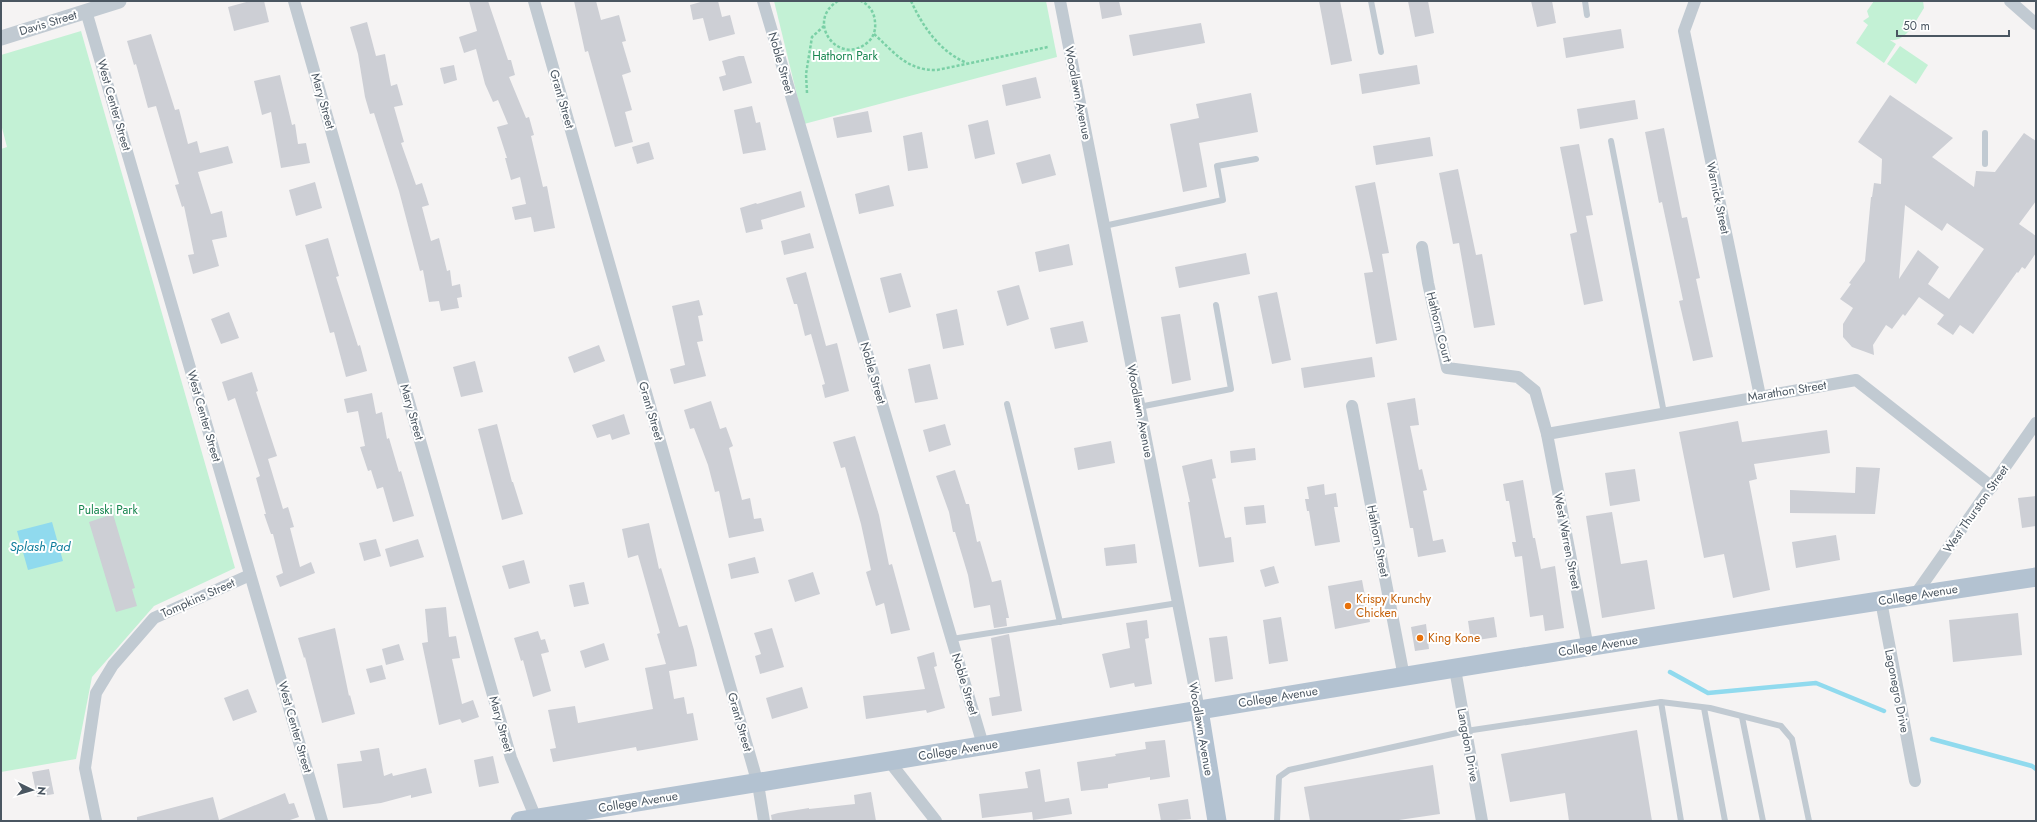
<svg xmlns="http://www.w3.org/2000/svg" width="2037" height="822" font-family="Jost,sans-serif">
	<rect width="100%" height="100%" fill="#f5f3f3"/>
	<g fill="#c3f1d5">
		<path d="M774 1H1046L1057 57 804 124Z"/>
		<path d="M1874 1H1923L1924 8C1916 20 1907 42 1890 40L1896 44 1884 63 1856 43 1868 25 1863 21 1869 17 1867 11Z"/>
		<path d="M81 31 235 568 154 606 92 677 76 759 1 772V149L7 147 1 124V55Z"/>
		<path d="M1900 46 1928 65 1916 84 1887 64Z"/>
	</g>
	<path fill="#90daee" d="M52 522 63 561 28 570 17 531Z"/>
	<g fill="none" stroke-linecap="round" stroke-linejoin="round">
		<g stroke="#90daee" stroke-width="4.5">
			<path d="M1670 672 1708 693 1816 683 1884 711"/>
			<path d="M1932 739 2032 766 2036 769"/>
		</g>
	</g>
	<g fill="#cdcfd5" fill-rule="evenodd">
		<path d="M250 1H264L269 22 234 31 228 7Z"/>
		<path d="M469 1H488L508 60H511L515 75 509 77 526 118 529 117 534 135 531 136 543 187 547 186 555 228 534 232 531 217 515 220 512 207 526 204 520 177 511 180 505 158H507L497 127 508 124 498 100 493 102 485 84 476 49 464 53 459 37 477 31Z"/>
		<path d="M574 1H596L601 20 619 15 626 41 622 42 631 72 622 75 632 110 625 112 633 142 615 147 588 51 585 52Z"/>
		<path d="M704 1H718L722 17 730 15 735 34 709 41 703 18 693 20 690 5Z"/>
		<path d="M1099 1H1119L1122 15 1102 19Z"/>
		<path d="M1319 1H1340L1352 61 1331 65Z"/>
		<path d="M1408 1H1428L1434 33 1415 37Z"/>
		<path d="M1531 1H1552L1556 23 1537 27Z"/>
		<path d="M367 22 376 56 385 54 391 86 397 84 403 105 394 107 404 142 401 143 416 185 422 183 429 205 422 207 431 241 439 238 447 271 450 270 452 286 460 284 462 297 457 298 459 308 441 311 439 301 429 302 423 270 420 271 399 191 374 113 370 114 365 97 358 54 350 27Z"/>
		<path d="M1201 23 1205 43 1133 56 1129 35Z"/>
		<path d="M1621 29 1624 48 1566 58 1563 38Z"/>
		<path d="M151 34 175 110 179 109 188 144 197 141 200 153 228 146 233 163 198 172 211 214 222 211 227 237 212 240 219 266 193 274 188 255 194 254 184 206 182 207 175 185 179 184 156 106 148 108 136 64 134 65 127 41Z"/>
		<path d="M739 56H744L752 83 723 91 719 77 726 75 722 61Z"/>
		<path d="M454 65 457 80 444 84 440 68Z"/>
		<path d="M1417 65 1420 84 1362 94 1359 74Z"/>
		<path d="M280 75 292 125 295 124 298 144 306 143 310 163 281 168 271 112 262 115 254 81Z"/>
		<path d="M1036 77 1041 98 1006 106 1002 85Z"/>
		<path d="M1251 93 1258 132 1199 143 1207 187 1183 192 1170 124 1199 118 1196 104Z"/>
		<path d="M1890 95 1953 138 1932 157 1974 187 1976 171 1995 172 2024 133 2036 141V201L2019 224 2036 236V253L2025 269 2022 267 2018 273 2017 272 1973 334 1960 325 1953 335 1937 324 1944 315 1919 297 1905 316 1903 314 1892 329 1886 325 1873 345 1874 355 1852 347 1843 337V324L1853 308 1840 299 1851 284 1849 283 1865 261 1871 197H1872L1874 183 1881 184 1882 159 1858 142ZM1905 205 1942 231 1947 223 1984 249 1949 299 1928 284 1939 267 1918 250 1899 279Z"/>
		<path d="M1635 100 1638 119 1580 129 1577 109Z"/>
		<path d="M752 106 756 123 760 122 766 150 743 154 734 110Z"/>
		<path d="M868 111 872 132 837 138 833 118Z"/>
		<path d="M988 120 995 154 975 159 968 125Z"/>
		<path d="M1664 128 1682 218 1687 217 1700 278 1696 279 1713 357 1693 361 1679 301 1683 300 1662 202 1659 203 1645 132Z"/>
		<path d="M922 132 928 168 908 171 903 136Z"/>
		<path d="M1430 137 1433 156 1376 165 1373 146Z"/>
		<path d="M649 142 654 159 637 164 632 147Z"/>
		<path d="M1579 144 1593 215 1586 216 1603 301 1584 305 1570 234 1577 232 1560 147Z"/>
		<path d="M1050 154 1056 175 1022 184 1016 163Z"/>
		<path d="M1458 169 1476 255 1482 254 1495 325 1474 328 1459 243 1453 244 1439 173Z"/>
		<path d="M315 182 322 208 296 216 289 190Z"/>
		<path d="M1375 182 1389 253 1382 254 1397 340 1376 344 1364 273 1373 272 1355 186Z"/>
		<path d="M889 185 894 206 859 214 855 194Z"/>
		<path d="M801 191 805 207 761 220 763 229 746 233 740 208 756 203 757 204Z"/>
		<path d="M810 233 814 248 784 255 781 241Z"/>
		<path d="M328 238 339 276 336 277 358 346 360 345 367 371 346 377 334 332 330 333 305 245Z"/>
		<path d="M1069 244 1073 265 1039 272 1035 252Z"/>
		<path d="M1246 253 1250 274 1179 288 1175 267Z"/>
		<path d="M806 272 826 346 837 343 849 391 825 398 822 385 825 384 811 334 805 336 797 304H794L786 278Z"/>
		<path d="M901 273 911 307 889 313 880 278Z"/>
		<path d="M1019 285 1029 319 1007 326 997 291Z"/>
		<path d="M1277 292 1291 360 1272 364 1258 296Z"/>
		<path d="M699 300 703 315 698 316 703 341 697 342 706 376 674 384 670 369 685 365 672 306Z"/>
		<path d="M957 309 964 345 943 349 936 314Z"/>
		<path d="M229 312 239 338 221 344 211 319Z"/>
		<path d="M1180 314 1191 380 1172 384 1161 317Z"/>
		<path d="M1083 321 1088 342 1055 349 1050 328Z"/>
		<path d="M599 345 605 361 574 373 568 357Z"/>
		<path d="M1372 357 1375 377 1304 388 1301 368Z"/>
		<path d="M475 361 483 392 461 397 453 367Z"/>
		<path d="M930 364 938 399 915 403 908 369Z"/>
		<path d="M252 372 258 391 256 392 277 456 268 459 283 509 288 507 294 527 290 528 300 567 311 562 315 573 280 587 276 576 283 573 273 534H271L264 514H266L256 478 260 476 235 398 228 401 222 382Z"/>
		<path d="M372 393 376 414 382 412 387 439 389 438 399 472 401 471 414 516 393 522 383 487 377 489 371 470 368 471 360 447 365 446 358 411 347 413 344 399Z"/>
		<path d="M1415 398 1419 425 1410 426 1419 470 1422 469 1427 490 1423 491 1433 541 1443 539 1446 552 1418 557 1413 528H1410L1387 403Z"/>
		<path d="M711 401 720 429 726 427 733 446 729 448 742 500 750 498 754 519 761 518 764 531 729 538 719 491 715 492 708 465 694 428 690 429 684 410Z"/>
		<path d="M624 414 630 434 612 440 610 434 597 438 592 425Z"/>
		<path d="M1738 421 1742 442 1827 430 1830 453 1754 464 1757 479 1749 481 1770 590 1733 598 1724 554 1704 558 1679 432Z"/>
		<path d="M497 424 512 482H513L523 514 502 520 478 429Z"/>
		<path d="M945 424 951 445 929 452 923 430Z"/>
		<path d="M855 436 879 515 889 565 892 564 910 630 891 634 884 603 876 606 866 572 871 570 861 524 845 467 841 468 833 442Z"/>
		<path d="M1111 441 1115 463 1078 470 1074 448Z"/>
		<path d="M1255 448 1256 460 1231 463 1230 451Z"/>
		<path d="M1212 459 1216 478 1212 479 1225 538 1231 537 1234 562 1199 567 1188 502H1190L1182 466Z"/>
		<path d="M1856 467 1880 468 1875 514 1790 513V490L1855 493Z"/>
		<path d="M1635 469 1640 501 1610 506 1605 473Z"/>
		<path d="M955 470 966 504H969L977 542 980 541 992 582 1001 580 1009 618H1006L1007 626 994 628 990 605 974 608 968 575 955 532H953L949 512 936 476Z"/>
		<path d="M1523 480 1533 538H1535L1541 569 1555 566 1564 628 1545 631 1543 615 1530 617 1522 556 1515 557 1512 542H1516L1509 501H1506L1503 484Z"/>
		<path d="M1324 484 1325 495 1336 493 1338 507H1334L1340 542 1315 546 1309 511H1307L1305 499H1309L1307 487Z"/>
		<path d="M2036 496V526L2022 528 2018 498Z"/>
		<path d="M1264 505 1266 523 1246 525 1244 507Z"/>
		<path d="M1612 512 1621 564 1647 560 1655 609 1602 618 1586 516Z"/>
		<path d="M113 514 135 588 132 589 137 606 116 612 89 522Z"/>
		<path d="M649 523 659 569 661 568 679 627 687 625 694 650 697 666 669 671 674 699 684 697 687 714 693 713 698 740 637 751 636 747 553 762 550 749 556 748 548 710 575 706 578 723 653 709 645 668 666 664 657 634 660 633 638 555 628 558 622 529Z"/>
		<path d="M1836 535 1840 560 1796 568 1792 542Z"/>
		<path d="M376 539 381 556 364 561 359 543Z"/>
		<path d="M418 539 424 557 390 567 385 549Z"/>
		<path d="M1135 544 1137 563 1106 566 1104 548Z"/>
		<path d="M755 557 759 573 731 579 728 564Z"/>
		<path d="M524 560 530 583 509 589 502 566Z"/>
		<path d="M1274 566 1279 583 1265 587 1260 570Z"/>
		<path d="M813 572 820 594 795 602 788 580Z"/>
		<path d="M1362 580 1370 622 1335 629 1328 586Z"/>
		<path d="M584 582 589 604 574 607 569 585Z"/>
		<path d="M446 607 449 637 456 636 460 658 452 659 462 704 473 700 479 717 462 723 460 719 439 725 422 643 428 642 425 609Z"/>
		<path d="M2018 613 2022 655 1953 662 1949 620Z"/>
		<path d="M1281 617 1288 661 1269 664 1263 620Z"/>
		<path d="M1494 617 1497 637 1471 641 1468 621Z"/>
		<path d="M1147 620 1149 638 1145 639 1152 684 1135 687 1134 683 1110 688 1102 654 1130 648 1126 623Z"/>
		<path d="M1426 624 1429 649 1415 651 1411 627Z"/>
		<path d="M335 628 349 696 350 695 355 714 322 723 305 657 304 658 298 638Z"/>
		<path d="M772 628 784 667 760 674 755 656 761 654 754 633Z"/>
		<path d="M538 631 541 640 545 639 549 652 541 654 551 691 533 697 523 660 521 661 514 638Z"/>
		<path d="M1009 634 1022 711 992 716 989 698 1000 696 991 638Z"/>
		<path d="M1227 636 1233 679 1215 682 1209 638Z"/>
		<path d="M604 643 609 660 585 668 580 651Z"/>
		<path d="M399 644 404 660 386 665 382 649Z"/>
		<path d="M934 652 937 666 934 667 945 708 927 713 926 710 866 719 863 696 925 689 917 657Z"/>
		<path d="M382 665 386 679 370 683 366 669Z"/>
		<path d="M802 687 808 708 772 719 766 698Z"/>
		<path d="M248 689 257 712 233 721 224 698Z"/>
		<path d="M1637 730 1652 821H1569L1565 793 1510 802 1501 754Z"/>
		<path d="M1165 740 1170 777 1150 780V777L1108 784V788L1081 791 1077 762 1116 756 1115 754 1146 749 1145 742Z"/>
		<path d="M379 748 384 776 392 773 393 776 426 768 432 793 411 798V795L381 803 343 808 337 764 362 761 360 751Z"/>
		<path d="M493 756 499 783 479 787 474 760Z"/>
		<path d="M1433 765 1440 814 1392 821H1310L1304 787Z"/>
		<path d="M49 769 54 794 37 797 32 772Z"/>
		<path d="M1040 769 1045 802 1069 798 1072 814 1033 820 1032 812 982 818 979 794 1028 788 1025 772Z"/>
		<path d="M871 792 876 821H772L771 815 778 813 809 808V809L855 804 854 795Z"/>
		<path d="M285 793 289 804 294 803 299 817 287 821H137V817L213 797 219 820Z"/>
		<path d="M1188 799 1191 819 1161 821 1158 804Z"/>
	</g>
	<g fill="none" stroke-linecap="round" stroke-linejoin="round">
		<g stroke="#7ad0a6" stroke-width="2.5" stroke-dasharray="3 2" stroke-linecap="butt">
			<path d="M838 1C804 21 839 68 868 42 873 38 876 30 875 23 875 14 870 5 861 1"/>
			<path d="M911 1C923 27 940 52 967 63"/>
			<path d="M874 34C894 52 907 71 937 70L1048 47"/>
			<path d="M807 93 806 74 812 37 824 26"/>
		</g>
		<g stroke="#c1cad2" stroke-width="6">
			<path d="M1371 1 1381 52"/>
			<path d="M1585 1 1587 15"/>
			<path d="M1611 141 1664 413"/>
			<path d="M1985 164V133"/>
			<path d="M1104 226 1223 200 1217 166 1256 159"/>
			<path d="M1007 404 1060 622"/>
			<path d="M1139 407 1231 389 1216 305"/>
			<path d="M952 639 1178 603"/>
			<path d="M1661 702 1681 821"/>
			<path d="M1704 708 1725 821"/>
			<path d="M1742 717 1763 821"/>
			<path d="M1277 821 1279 777 1289 770 1466 731 1661 702 1710 708 1781 726 1792 739 1809 821"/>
		</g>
		<g stroke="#c1cad2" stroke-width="12">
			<path d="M294 1 511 758 537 821"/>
			<path d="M534 1 758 784 764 821"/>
			<path d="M763 1 983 745"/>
			<path d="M1060 1 1199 710"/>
			<path d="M1695 1 1684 31 1760 396"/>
			<path d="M2010 1 2036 24"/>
			<path d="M86 11 322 821"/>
			<path d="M1422 247 1428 283 1447 368 1518 377 1535 391 1547 434 1588 648"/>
			<path d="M1352 406 1404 677"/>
			<path d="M1547 434 1856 380 1992 487"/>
			<path d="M1915 595 2036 423"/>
			<path d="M1881 601 1915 781"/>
			<path d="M1455 669 1482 821"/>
			<path d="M889 761 936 821"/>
			<path d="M96 821 85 768 96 693 113 665 154 618 250 575"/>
		</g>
		<path stroke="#c1cad2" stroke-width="15" d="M1 38 119 1"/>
		<g stroke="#b3c2d1" stroke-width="19">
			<path d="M1199 710 1217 821"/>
			<path d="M520 821C1025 740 1530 653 2036 577"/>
		</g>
	</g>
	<g fill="#e8710a" stroke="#fff" stroke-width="1.5">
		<circle cx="1348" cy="606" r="4"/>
		<circle cx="1420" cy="638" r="4"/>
	</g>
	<g text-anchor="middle" stroke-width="4" stroke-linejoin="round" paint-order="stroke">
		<g font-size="12" fill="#4a5661" stroke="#fff">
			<text transform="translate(48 23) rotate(-17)" y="4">Davis Street</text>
			<text transform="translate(781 63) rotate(74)" y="4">Noble Street</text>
			<text transform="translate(1078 93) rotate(79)" y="4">Woodlawn Avenue</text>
			<text transform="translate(562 99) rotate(74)" y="4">Grant Street</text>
			<text transform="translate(323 101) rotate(74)" y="4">Mary Street</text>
			<text transform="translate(114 105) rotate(74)" y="4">West Center Street</text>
			<text transform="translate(1718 198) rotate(78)" y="4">Warnick Street</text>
			<text transform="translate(1439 327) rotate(76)" y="4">Hathorn Court</text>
			<text transform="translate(873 373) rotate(74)" y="4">Noble Street</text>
			<text transform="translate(1787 391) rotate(-9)" y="4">Marathon Street</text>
			<text transform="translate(651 411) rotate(74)" y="4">Grant Street</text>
			<text transform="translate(1140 411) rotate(79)" y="4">Woodlawn Avenue</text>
			<text transform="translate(412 412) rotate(74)" y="4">Mary Street</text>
			<text transform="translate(204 416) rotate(74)" y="4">West Center Street</text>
			<text transform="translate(1976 509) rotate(-55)" y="4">West Thurston Street</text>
			<text transform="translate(1378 541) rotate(79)" y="4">Hathorn Street</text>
			<text transform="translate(1567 541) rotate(79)" y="4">West Warren Street</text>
			<text transform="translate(1918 595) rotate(-9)" y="4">College Avenue</text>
			<text transform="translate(198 598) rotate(-24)" y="4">Tompkins Street</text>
			<text transform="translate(1598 646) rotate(-9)" y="4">College Avenue</text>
			<text transform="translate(965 684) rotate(73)" y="4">Noble Street</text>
			<text transform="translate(1897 691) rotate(79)" y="4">Lagonegro Drive</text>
			<text transform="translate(1278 697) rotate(-9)" y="4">College Avenue</text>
			<text transform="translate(740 722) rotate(74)" y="4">Grant Street</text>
			<text transform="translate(501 724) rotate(74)" y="4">Mary Street</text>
			<text transform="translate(295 727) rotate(74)" y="4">West Center Street</text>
			<text transform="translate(1201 729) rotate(80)" y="4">Woodlawn Avenue</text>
			<text transform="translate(1468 745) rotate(80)" y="4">Langdon Drive</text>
			<text transform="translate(958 750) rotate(-9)" y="4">College Avenue</text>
			<text transform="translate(638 802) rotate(-9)" y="4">College Avenue</text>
		</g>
		<g font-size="12" fill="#17864f" stroke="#fff">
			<text x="845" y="60">Hathorn Park</text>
			<text x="108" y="514">Pulaski Park</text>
		</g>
		<g font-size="12" fill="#c56008" stroke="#fff" text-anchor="start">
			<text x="1356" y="603">Krispy Krunchy<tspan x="1356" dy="14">Chicken</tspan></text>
			<text x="1428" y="642">King Kone</text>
		</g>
		<g font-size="13" font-style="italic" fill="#0c7c9b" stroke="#fff">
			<text x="40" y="551">Splash Pad</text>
		</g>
	</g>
	<rect width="2037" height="822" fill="none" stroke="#4a5661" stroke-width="4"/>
	<g transform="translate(32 790) rotate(95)" stroke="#ffffff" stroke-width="3" paint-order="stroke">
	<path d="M0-3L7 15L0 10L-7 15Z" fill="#4a5661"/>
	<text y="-6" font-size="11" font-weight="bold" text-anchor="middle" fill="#4a5661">N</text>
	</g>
	<path d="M1897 30v6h112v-6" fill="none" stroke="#4a5661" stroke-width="2"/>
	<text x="1903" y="30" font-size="12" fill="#4a5661" stroke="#ffffff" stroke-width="3" paint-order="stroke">50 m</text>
</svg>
